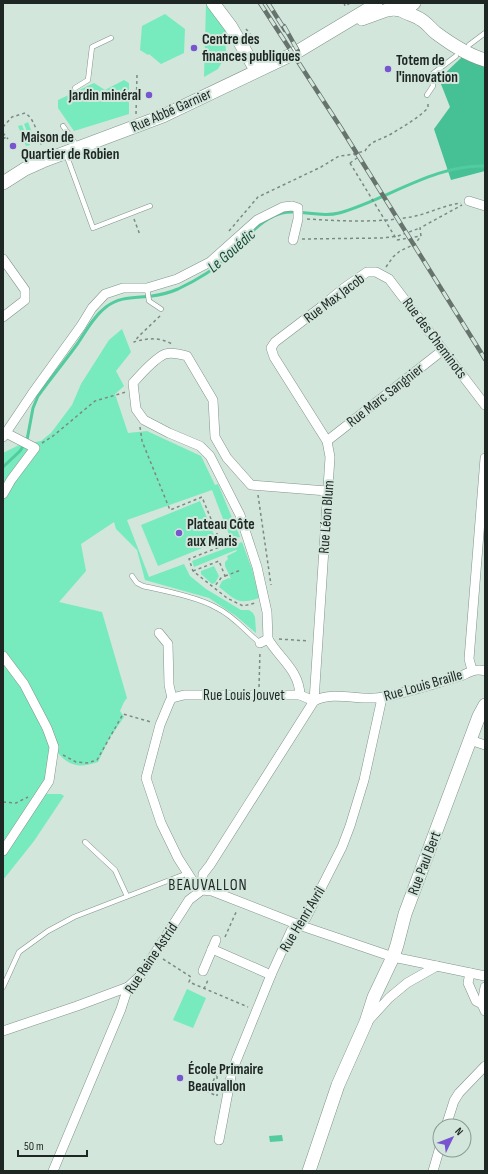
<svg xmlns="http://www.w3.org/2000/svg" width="488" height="1174" font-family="'Sofia Sans Condensed',sans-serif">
	<rect width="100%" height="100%" fill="#d2e6dc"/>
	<g fill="#77eabe">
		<path d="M206 4 225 30 226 55 218 69 204 77Z"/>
		<path d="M165 14 185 29 184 53 161 64 149 54 148 55 140 50 142 26Z"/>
		<path d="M124 80 129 83V114L74 131 58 108V100L94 83 105 90Z"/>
		<path d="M28 122 36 143 32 144 24 124Z"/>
		<path d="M22 125 30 145 26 146 18 126Z"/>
		<path d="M122 329 131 352 116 371 124 386 115 394 128 433 147 431 201 456 215 485 218 484 240 537 231 540 212 490 127 520 149 577 184 564 190 576 206 589 241 610H249L253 613 255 617 256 633 236 616 209 598 145 580 137 550 116 529 114 522 81 544 86 571 59 602 102 612 127 698 124 702 120 711 124 717 109 739 98 762C79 768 70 767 57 752L46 794H61L64 796 34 841 3 880V453L19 445 41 441 51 433 72 405 81 384 109 340Z"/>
		<path d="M200 501 217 542 158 566 141 525Z"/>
		<path d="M242 542 252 569 259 598C237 605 236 600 219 587L222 581 229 578 231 579 225 566V562L228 559 227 556 237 551 236 550 194 567 192 561Z"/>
		<path d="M214 566 219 576 215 583 212 584 201 574V571Z"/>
		<path d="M187 989 206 998 193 1028 173 1020Z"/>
	</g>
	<path fill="#45c195" d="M462 57 485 67V171L451 180 434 129 450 107 439 79Z"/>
	<path fill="#52cb9f" d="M282 1135 283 1141 270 1142 269 1136Z"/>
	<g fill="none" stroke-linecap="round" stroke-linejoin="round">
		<path stroke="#52cb9f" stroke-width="3" d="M3 467 20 451 27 440 33 408 38 396C51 378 65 361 78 343 86 331 94 316 106 307 120 296 135 298 152 296 160 295 171 292 178 289 195 281 215 269 229 256 243 242 255 225 274 216 295 206 317 219 339 213 386 200 435 164 485 166"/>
		<g stroke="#81948b" stroke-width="5.5">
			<g id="lane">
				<path d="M469 45 485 33"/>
				<path d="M75 88 88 80 92 47 111 38"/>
				<path d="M427 95 433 86 431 75 456 56"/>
				<path d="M63 126 77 146"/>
				<path d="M66 154 93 228 150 206"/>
				<path d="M147 288 149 301 161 309"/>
				<path d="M132 576 137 583 143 586C165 591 198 597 217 608 234 616 246 632 260 643"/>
				<path d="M85 842 115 870 127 896"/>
				<path d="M3 987 19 952 48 931 74 917 188 873"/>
			</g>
		</g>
		<g stroke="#81948b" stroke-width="10">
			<g id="street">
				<path d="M469 201 485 206"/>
				<path d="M3 259 25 290V300L3 317"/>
				<path d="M3 437 32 394 81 326 92 308 105 294 123 288H147L177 279 210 262 257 220 283 207 292 206 298 208V219L293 240"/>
				<path d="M327 441 443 350"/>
				<path d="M3 494 11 480 35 448 6 433"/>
				<path d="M159 633 168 644 169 685 172 698"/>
				<path d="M268 639 267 612 257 567 240 515 210 456 200 446 169 433 144 420 136 409 133 383C140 375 156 358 165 354 172 352 180 354 187 356L213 400 215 437 227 458 251 485 327 491"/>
				<path d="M260 643 268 639C280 659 299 670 300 695"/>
				<path d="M3 656 24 684 47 728 54 747 49 781 3 851"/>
				<path d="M472 670 469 659 485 458"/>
				<path d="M314 701C335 690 361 702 384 697 410 692 436 683 461 676 470 672 476 668 485 671"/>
				<path d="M470 740 485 745"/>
				<path d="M202 890 203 874 210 865 314 701 330 457 327 441 274 357 271 348 275 342 321 307 344 288 367 272H376L389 279 485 405"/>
				<path d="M202 890 194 883 178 858 161 823 146 778 160 725 170 701 172 698 184 695H300L314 701"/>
				<path d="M202 890 212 891 299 925 393 957 485 976"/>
				<path d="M212 949 271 975"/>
				<path d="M203 971 216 940"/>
				<path d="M470 973 468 983 476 1001 482 1004"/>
				<path d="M485 987 482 1004 485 1011"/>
				<path d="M368 1021 389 998 407 983 437 966"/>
				<path d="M3 1031 77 1006 128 987 141 975 189 900 202 890"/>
				<path d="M446 1126 454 1101 459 1093 485 1066"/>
				<path d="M219 1140 232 1071 271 975 291 931 306 918 342 847 350 826 364 780 382 698"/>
				<path d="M53 1171 121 1009 128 987"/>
				<path d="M433 1171 440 1147"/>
			</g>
		</g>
		<g stroke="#81948b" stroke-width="14">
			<g id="secondary">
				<path d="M213 3 231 27 256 70"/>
				<path d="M394 9C402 11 408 9 414 3"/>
				<path d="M401 10C407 14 414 15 420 19 426 22 431 29 436 33 451 44 467 55 485 60"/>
				<path d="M362 19 387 10 393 9"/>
				<path d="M3 183 25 169 43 161 163 116 295 53 370 8 376 3"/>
				<path d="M309 1171 338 1085 366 1022 374 997 393 957 397 945 405 914 479 716 485 705"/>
			</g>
		</g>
		<g stroke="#7c8a84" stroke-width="1.5" stroke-dasharray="3 3" stroke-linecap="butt">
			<path d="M344 3 345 6 350 3"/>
			<path d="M246 29 254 39V42"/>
			<path d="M136 114 137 75"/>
			<path d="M3 127 12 117 25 113C35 119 37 134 41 144V146"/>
			<path d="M3 133 8 139"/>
			<path d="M3 139 6 137"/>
			<path d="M350 163 357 158 354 154"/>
			<path d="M134 219 140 235"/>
			<path d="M307 219C342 221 377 223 411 217 428 214 444 205 461 203"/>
			<path d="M229 231 258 197 321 167 339 156 348 155 365 151C371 140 381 140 391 134 404 126 417 119 428 108V102"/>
			<path d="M302 239 382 238 398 236 420 228"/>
			<path d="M397 240 421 236"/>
			<path d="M386 267 393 257 400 251 415 244 421 236 420 228 462 205"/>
			<path d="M160 316 139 336 134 342C147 338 160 337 172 344"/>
			<path d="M140 427 142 441 170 510 202 497 222 546 189 559 193 571 227 598 243 606 255 603"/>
			<path d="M42 443 53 436 95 401 126 392"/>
			<path d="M258 495 271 585"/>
			<path d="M222 546 238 540"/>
			<path d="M193 571 219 561 225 576 221 578 214 587"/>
			<path d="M225 576 241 570"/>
			<path d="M279 639 309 641"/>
			<path d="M259 687 260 651"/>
			<path d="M63 755 76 762 87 763 97 760 123 714 151 722"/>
			<path d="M3 802 16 803 28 797"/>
			<path d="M225 937 237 910"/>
			<path d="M163 959 191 977 189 982 248 1007"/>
			<path d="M204 989 208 980"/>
			<path d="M206 1091 217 1096"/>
			<path d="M208 1092 217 1073V1096"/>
		</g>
		<use href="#lane" stroke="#fff" stroke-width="4.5"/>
		<use href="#street" stroke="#fff" stroke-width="9"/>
		<use href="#secondary" stroke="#fff" stroke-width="13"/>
		<g stroke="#67746e" stroke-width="4.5">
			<g id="rail">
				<path d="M260 3 341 128 485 359"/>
				<path d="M268 3 285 30"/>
				<path d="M284 26 298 51"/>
			</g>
		</g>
		<use href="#rail" stroke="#d2e6dc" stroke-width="3" stroke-dasharray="9" stroke-linecap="butt"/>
		<path stroke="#7c8a84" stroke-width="1.5" stroke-dasharray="3 3" stroke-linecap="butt" d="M350 163 397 240"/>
	</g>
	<g fill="#7855cf" stroke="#d2e6dc" stroke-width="1.5">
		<circle cx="194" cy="48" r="4"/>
		<circle cx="388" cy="69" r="4"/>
		<circle cx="149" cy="95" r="4"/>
		<circle cx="13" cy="146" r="4"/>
		<circle cx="179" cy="533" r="4"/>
		<circle cx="180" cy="1078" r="4"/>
	</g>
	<g text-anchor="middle" stroke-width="4" stroke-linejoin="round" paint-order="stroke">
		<g font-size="15" font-weight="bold" fill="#1f2724" stroke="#d2e6dc" text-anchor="start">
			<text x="202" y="44">Centre des<tspan x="202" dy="17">finances publiques</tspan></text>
			<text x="396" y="65">Totem de<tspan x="396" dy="17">l'innovation</tspan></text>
			<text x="141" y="100" text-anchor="end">Jardin minéral</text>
			<text x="21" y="142">Maison de<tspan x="21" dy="17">Quartier de Robien</tspan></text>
			<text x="187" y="529">Plateau Côte<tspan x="187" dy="17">aux Maris</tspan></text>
			<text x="188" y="1074">École Primaire<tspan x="188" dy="17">Beauvallon</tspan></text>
		</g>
		<g font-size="15" fill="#1f2724" stroke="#d2e6dc">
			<text transform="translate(171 110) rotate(-24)" y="5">Rue Abbé Garnier</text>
			<text transform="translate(334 298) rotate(-37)" y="5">Rue Max Jacob</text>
			<text transform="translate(435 338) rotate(53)" y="5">Rue des Cheminots</text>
			<text transform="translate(385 395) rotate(-38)" y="5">Rue Marc Sangnier</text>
			<text transform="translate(326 517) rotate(-86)" y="5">Rue Léon Blum</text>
			<text transform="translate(423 685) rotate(-16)" y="5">Rue Louis Braille</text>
			<text x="244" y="700">Rue Louis Jouvet</text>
			<text transform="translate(424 863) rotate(-69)" y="5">Rue Paul Bert</text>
			<text transform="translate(302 919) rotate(-59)" y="5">Rue Henri Avril</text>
			<text transform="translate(151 958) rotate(-56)" y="5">Rue Reine Astrid</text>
		</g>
		<g font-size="16" font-style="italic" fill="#184b39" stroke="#d2e6dc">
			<text transform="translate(231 250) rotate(-41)" y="6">Le Gouédic</text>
		</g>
		<g font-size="16" letter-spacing="1" fill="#1f2724" stroke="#d2e6dc">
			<text x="208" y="890">BEAUVALLON</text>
		</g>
	</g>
	<rect width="488" height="1174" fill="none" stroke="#1f2724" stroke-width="8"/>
	<g transform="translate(452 1138) rotate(47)"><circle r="19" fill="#d2e6dc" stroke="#8a9a92"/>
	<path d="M0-3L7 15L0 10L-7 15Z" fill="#7855cf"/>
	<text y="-6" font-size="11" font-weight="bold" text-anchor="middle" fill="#1f2724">N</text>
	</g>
	<path d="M18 1150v6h69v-6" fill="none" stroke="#1f2724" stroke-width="2"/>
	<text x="24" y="1150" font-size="12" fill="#1f2724" stroke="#d2e6dc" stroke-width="3" paint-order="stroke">50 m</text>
</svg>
